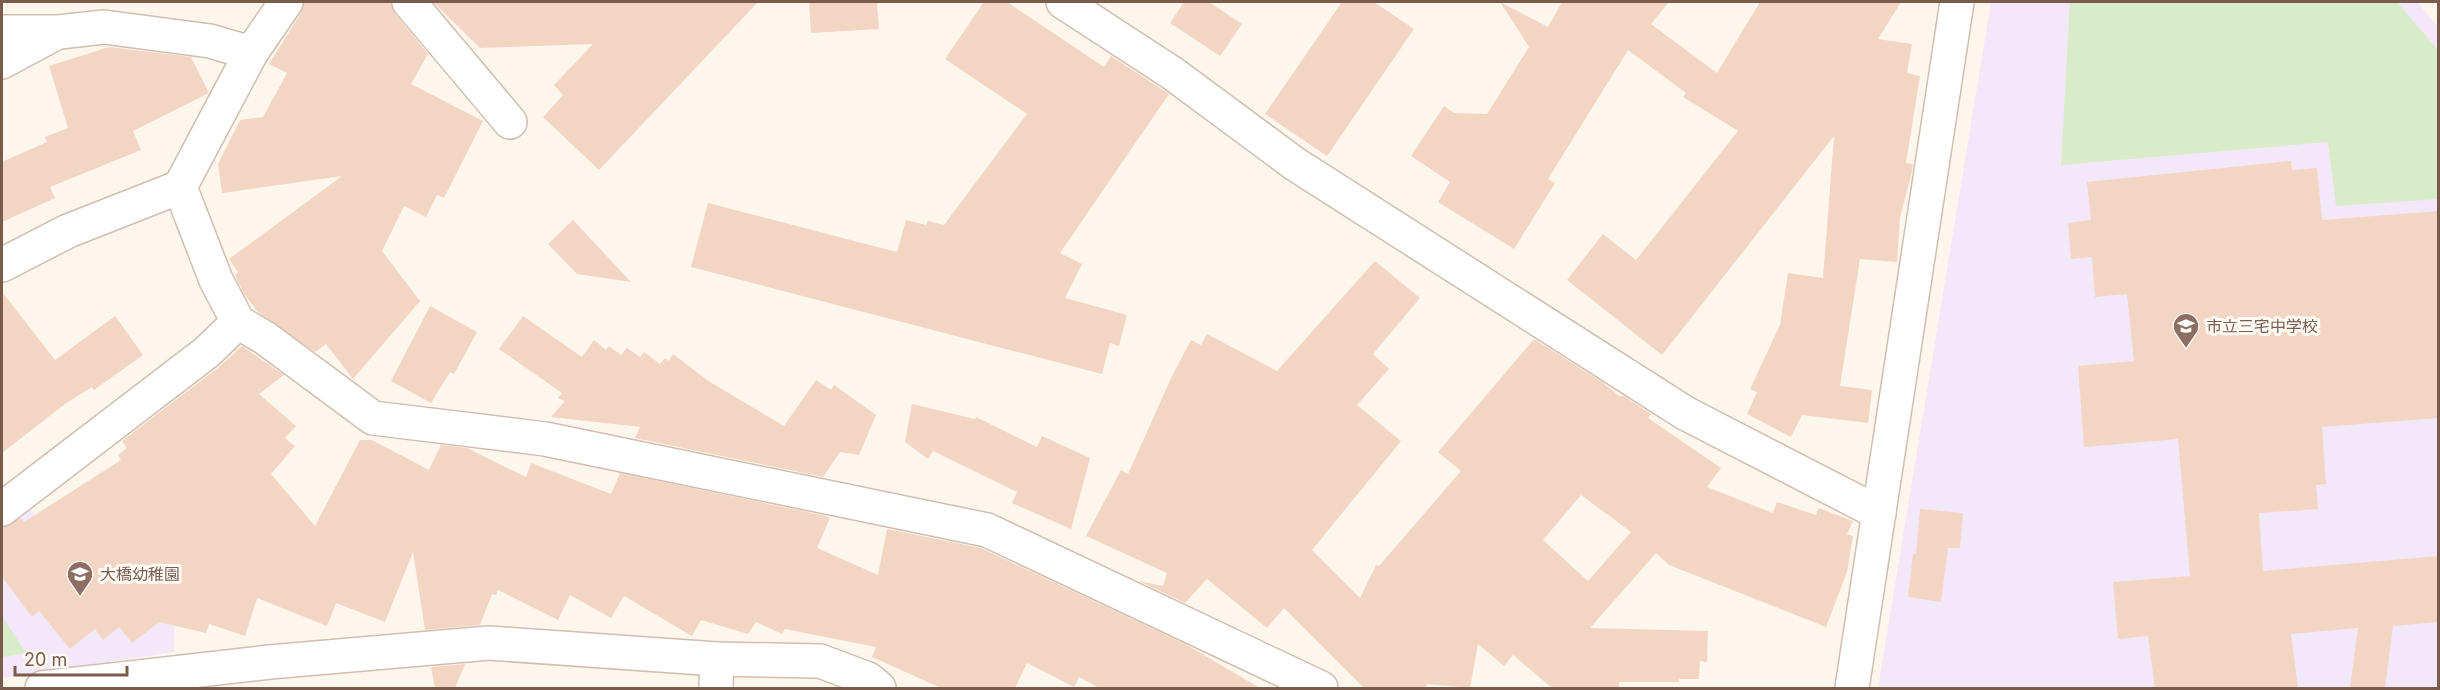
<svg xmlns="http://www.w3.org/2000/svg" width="2440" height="690" font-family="Inter,'Noto Sans JP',sans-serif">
	<rect width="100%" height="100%" fill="#fdf6ec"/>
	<g fill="#f3e8fa">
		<path d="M1991 2H2417L2438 27V688H1878Z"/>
		<path d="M26 503 82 578 175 616 174 652 2 678V521Z"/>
	</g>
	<g fill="#d8ecc9">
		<path d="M2070 2H2397L2438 50V199L2336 206 2328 142 2061 165Z"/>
		<path d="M2 616 26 653 2 657Z"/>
	</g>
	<g fill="#f3d5c3" fill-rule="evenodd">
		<path d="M304 2H391L395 14 428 54 411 84 483 121 444 198 437 195 426 217 404 206 382 251 420 301 353 379 326 344 315 352 258 312 244 294 235 275 238 272 229 259 342 176 222 193 218 164 240 120 263 117 287 73 269 64 301 13Z"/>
		<path d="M433 2H758L599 170 543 117 563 95 554 85 593 44 480 48Z"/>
		<path d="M809 2H877L879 29 811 33Z"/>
		<path d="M984 2H1007L1104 67 1111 56 1169 94 1060 253 1082 264 1065 298 1127 315 1119 346 1110 343 1102 374 691 267 708 203 897 252 906 220 926 225 928 221 944 225 1027 114 945 59Z"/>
		<path d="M1184 2H1209L1242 24 1220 56 1170 23Z"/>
		<path d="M1342 2H1374L1414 29 1327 156 1265 114Z"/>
		<path d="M1500 2 1548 27 1562 2H1669L1651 24 1717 73 1760 2H1901L1878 39 1912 44 1907 73 1920 76 1906 163 1913 164 1912 171 1900 218 1897 262 1860 259 1840 386 1872 390 1868 423 1802 415 1791 437 1747 414 1757 392 1750 389 1780 325 1788 273 1823 278 1834 136 1662 355 1567 280 1603 234 1636 260 1738 131 1683 97 1686 93 1628 50 1548 179 1555 183 1514 249 1438 202 1450 182 1411 156 1444 106 1454 113 1487 114 1529 47Z"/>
		<path d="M109 47 191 57 209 93 133 131 141 150 50 187 55 198 2 222V162L47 142 45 137 68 128 49 66Z"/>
		<path d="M2291 161 2292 170 2317 168 2322 220 2439 211V418L2322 427 2326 484 2316 485 2318 509 2259 513 2263 571 2439 556V622L2393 626 2385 688H2350L2358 628 2291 634 2298 688H2155L2148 636 2118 639 2113 582 2190 576 2178 439 2084 447 2078 366 2134 361 2127 294 2095 297 2092 257 2071 259 2068 223 2091 220 2087 182Z"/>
		<path d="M573 220 631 282 577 274 548 244Z"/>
		<path d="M1375 261 1420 298 1373 354 1389 369 1357 405 1401 441 1312 550 1360 598 1376 565 1379 566 1461 471 1438 452 1534 339 1602 382 1619 396H1624L1651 414 1648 418 1721 468 1707 487 1773 513 1777 502 1816 515 1819 508 1853 521 1847 534 1853 536 1847 572 1826 627 1669 565 1656 553 1590 628 1708 631 1707 662 1700 661 1699 679H1679V682H1619V688H1552L1513 655 1504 666 1478 644 1470 688 1428 684 1424 688H1364L1284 608 1267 628 1207 579 1185 603 1139 581 1163 586 1167 573 1086 536 1121 470 1128 474 1172 376 1191 340 1201 345 1207 334 1277 371ZM1581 495 1631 532 1588 581 1543 540Z"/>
		<path d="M2 292 55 360 115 316 143 355 94 390 92 387 65 404 2 453Z"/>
		<path d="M430 306 477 332 454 374 450 372 431 403 391 381Z"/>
		<path d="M523 316 582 357 594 340 606 350 609 346 621 355 627 348 640 357 644 352 660 364 665 358 669 361 673 354 710 382 784 426 816 380 831 390 834 385 876 415 859 455 840 452 823 477 635 438 640 427 551 417 565 401 558 398 562 393 499 349Z"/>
		<path d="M242 346 284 375 259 394 296 426 285 438 295 446 271 474 315 526 360 440H372L429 470 441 445 467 448 526 477 531 463 611 494 620 473 826 516 830 518 817 548 878 575 887 529 981 548 1185 644 1260 688H1099L1079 677 1074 687 1027 663 1015 688H941L872 657 876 647 785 629 782 634 756 622 748 634 701 620 692 636 624 596 611 618 570 595 558 620 498 590 496 595 492 594 480 625 425 630 413 552 385 622 336 603 327 626 257 598 245 636 209 624 206 633 159 622 132 643 119 627 103 640 95 629 70 649 39 611 32 617 2 577V527L21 518 24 522 121 460 118 455 127 448 122 441 219 367Z"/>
		<path d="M912 404 975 419 976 417 1037 447 1042 436 1090 458 1071 529 1012 503 1017 492 933 451 928 459 905 442Z"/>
		<path d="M1920 509 1963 513 1960 548H1948L1941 602 1908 597 1913 554H1916Z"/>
		<path d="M465 664 455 688H435L431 667Z"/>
	</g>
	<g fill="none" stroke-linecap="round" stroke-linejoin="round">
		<g stroke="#d1beb0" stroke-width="36">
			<g id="minor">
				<path d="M286 2 251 53 180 187 216 280 238 322 265 338 373 418 545 439 987 530 1321 688"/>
				<path d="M409 2 510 122"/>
				<path d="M1063 2 1172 73 1295 164 1685 413 1879 513"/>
				<path d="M2 32H59L104 27 210 41 251 53"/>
				<path d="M2 62 54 34"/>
				<path d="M2 265 68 231 180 187"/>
				<path d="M2 509 207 352 238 322"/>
				<path d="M42 688 270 662 489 643 717 659 820 661 868 679 879 688"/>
				<path d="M716 688 717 659"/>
				<path d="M1852 688 1957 2"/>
			</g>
		</g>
		<use href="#minor" stroke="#fff" stroke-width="33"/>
	</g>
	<defs>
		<g id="school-pin" transform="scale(1.35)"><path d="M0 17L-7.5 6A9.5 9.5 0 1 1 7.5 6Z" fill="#8d6e63" stroke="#fffaf3"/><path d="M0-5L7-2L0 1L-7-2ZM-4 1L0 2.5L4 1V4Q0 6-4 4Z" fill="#fff"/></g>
	</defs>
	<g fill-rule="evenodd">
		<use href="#school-pin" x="2186" y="326"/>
		<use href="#school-pin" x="80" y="574"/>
	</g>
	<g text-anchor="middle" stroke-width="6" stroke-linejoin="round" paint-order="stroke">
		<g font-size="16" fill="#785e54" stroke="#fffaf3" text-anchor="start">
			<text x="2206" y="332">市立三宅中学校</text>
			<text x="100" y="580">大橋幼稚園</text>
		</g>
	</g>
	<rect width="2440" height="690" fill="none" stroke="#7a5c4d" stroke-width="6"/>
	<path d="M15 666v9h112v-9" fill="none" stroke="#7a5c4d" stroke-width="3"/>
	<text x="24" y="666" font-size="18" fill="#7a5c4d" stroke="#fffaf3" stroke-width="4.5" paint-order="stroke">20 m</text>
</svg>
